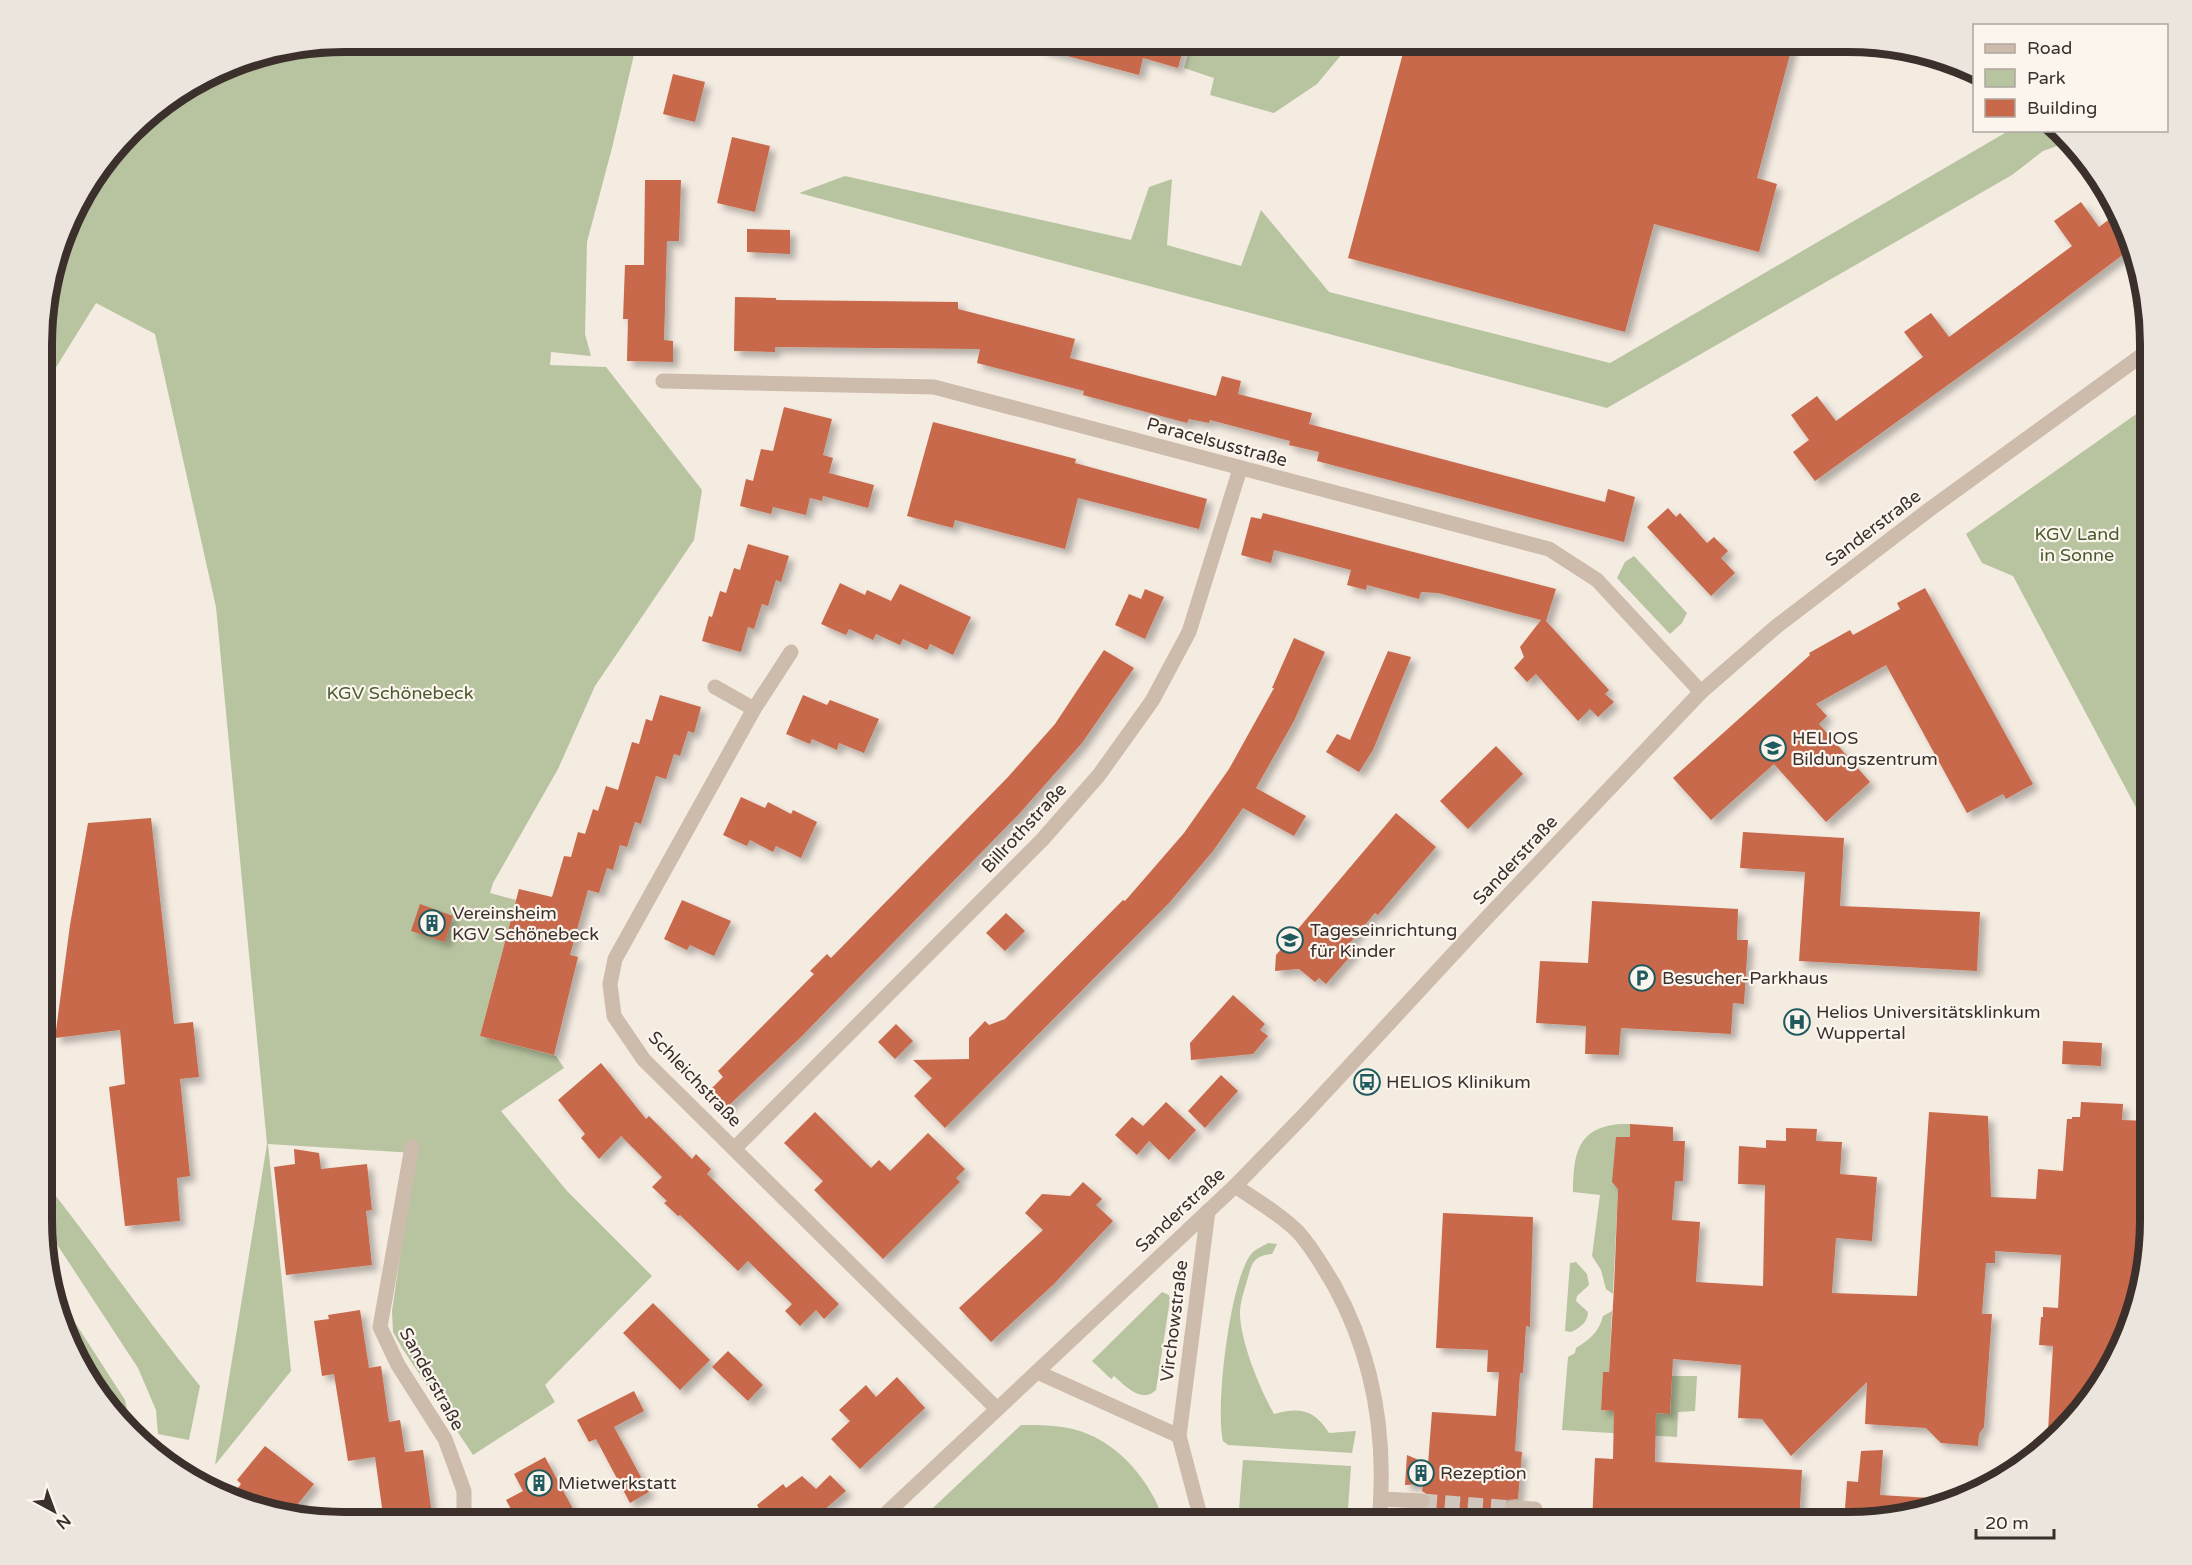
<svg xmlns="http://www.w3.org/2000/svg" width="2192" height="1565" font-family="'Varela Round',sans-serif">
	<defs>
		<filter id="shadow"><feDropShadow dx="5.5" dy="5.5" stdDeviation="3" flood-color="#0004"/></filter>
	</defs>
	<rect width="100%" height="100%" fill="#f4ebe1"/>
	<g fill="#b8c4a0">
		<path d="M345 42H637L612 148 587 242 585 334 591 356 551 352 550 365 606 367 702 490 694 540 595 686 558 769 493 883 490 893 516 900 480 1036 556 1056 564 1068 501 1111 567 1191 652 1276 545 1385 555 1402 473 1455 402 1348 393 1332 392 1311 415 1153 268 1144 291 1371 215 1465 267 1144 216 607 155 334 96 303 45 385V305L73 210 145 117 229 65Z"/>
		<path d="M1191 42H1352L1317 84 1274 113 1210 95 1214 78 1184 68Z"/>
		<path d="M2010 130 2059 131 2071 141 2043 151 2012 175 1607 408 799 193 845 176 1131 240 1149 187 1172 179 1167 245 1241 266 1261 210 1329 292 1610 363Z"/>
		<path d="M2149 405V832L2013 576 1982 563 1966 534Z"/>
		<path d="M1634 556 1687 613 1682 623 1670 634 1617 578 1625 562Z"/>
		<path d="M1620 1124H1630V1137H1616L1618 1189 1613 1294 1606 1289 1601 1270 1592 1256 1600 1195 1573 1192C1574 1155 1576 1128 1620 1124Z"/>
		<path d="M45 1182C98 1249 146 1320 200 1386L189 1440 158 1434 156 1410 138 1368 45 1226Z"/>
		<path d="M1268 1243 1277 1244 1272 1254C1252 1256 1252 1264 1247 1281 1244 1291 1240 1303 1240 1313 1240 1341 1260 1389 1274 1414 1299 1407 1314 1409 1329 1433L1356 1431 1352 1453 1228 1445 1223 1441C1215 1408 1230 1278 1252 1253 1256 1249 1263 1246 1268 1243Z"/>
		<path d="M1576 1262 1587 1274 1589 1285 1577 1296 1576 1301 1588 1312C1588 1322 1580 1328 1571 1332L1565 1331 1570 1263Z"/>
		<path d="M1162 1292 1169 1295 1170 1300 1156 1390C1142 1404 1125 1386 1114 1376L1111 1379 1092 1361Z"/>
		<path d="M56 1293 125 1400 131 1427 82 1371Z"/>
		<path d="M1612 1311 1609 1372H1603L1601 1410 1614 1411V1424L1656 1426V1413L1670 1414 1672 1376H1697L1695 1411 1678 1412 1677 1437 1562 1430 1568 1357 1575 1353 1576 1348C1590 1339 1599 1332 1603 1316Z"/>
		<path d="M1021 1425C1040 1425 1061 1425 1080 1431 1122 1445 1151 1483 1165 1523H917Z"/>
		<path d="M1243 1460 1351 1466 1347 1523 1238 1522Z"/>
	</g>
	<g fill="#c8694b" filter="url(#shadow)">
		<path d="M1042 42H1185L1178 68 1143 58 1139 75 1041 49Z"/>
		<path d="M1406 42 1700 43 1748 55 1749 43H1793L1757 178 1777 184 1759 252 1654 224 1625 332 1348 258Z"/>
		<path d="M673 74 705 82 695 122 663 114Z"/>
		<path d="M732 137 770 146 755 212 717 203Z"/>
		<path d="M645 180H681L679 241H667L664 340 673 341V362L627 361 628 319H623L625 265H644Z"/>
		<path d="M2081 202 2099 227 2119 212 2129 250 2017 335 1815 481 1793 452 1809 440 1791 415 1817 396 1836 421 1923 357 1904 332 1931 313 1949 337 2072 246 2054 221Z"/>
		<path d="M747 229 790 230V254L747 252Z"/>
		<path d="M735 297 776 298V300L958 302V309L1075 339 1070 358 1216 396 1222 376 1241 381 1238 394 1312 413 1309 424 1605 502 1608 489 1635 497 1624 542 1317 461 1319 452 1289 445 1290 441 1210 420 1209 423 1189 419 1187 423 1083 395 1084 391 977 363 980 349 775 347V352L734 351Z"/>
		<path d="M784 407 832 419 823 455 833 458 829 473 874 485 868 508 823 496 822 501 810 498 806 515 773 507 771 514 740 506 746 479 753 481 761 449 773 451Z"/>
		<path d="M933 422 1076 459 1075 463 1207 499 1199 529 1078 498 1065 549 955 520 953 528 907 516Z"/>
		<path d="M1668 508 1676 517 1680 513 1707 543 1714 537 1728 551 1721 558 1735 573 1711 596 1647 527Z"/>
		<path d="M1263 513 1556 589 1546 621 1609 690 1605 694 1614 702 1598 717 1590 709 1578 721 1536 674 1527 682 1514 668 1524 657 1520 647 1541 620 1438 593 1421 592 1419 599 1367 585 1366 590 1347 585 1351 570 1274 550 1271 563 1241 555 1251 517 1261 519Z"/>
		<path d="M748 544 789 556 781 582 776 580 768 606 762 604 754 629 748 627 741 652 702 641 709 616 712 617 720 591 726 593 734 568 740 570Z"/>
		<path d="M840 583 865 595 867 590 891 601 900 584 971 617 953 655 930 644 927 650 903 639 900 645 876 634 873 640 849 629 846 635 821 624Z"/>
		<path d="M1925 588 2033 784 2006 799 2003 794 1967 813 1886 665 1816 704 1827 716 1819 724 1870 782 1826 822 1774 764 1711 820 1673 778 1810 655 1809 653 1850 630 1853 635 1900 609 1897 603Z"/>
		<path d="M1145 589 1164 597 1145 639 1115 625 1129 594 1141 599Z"/>
		<path d="M1294 638 1325 652 1294 721 1256 788 1306 816 1294 836 1243 808 1213 851 1170 902 945 1128 914 1096 932 1078 913 1060 969 1059V1038L985 1021 989 1025 1005 1019 1123 900 1125 901 1184 833 1229 769 1274 688H1272Z"/>
		<path d="M1104 650 1134 668 1082 743 1019 814 801 1037 723 1111 706 1094 723 1077 718 1071 814 974 810 971 827 954 831 958 1008 777 1055 724Z"/>
		<path d="M1388 651 1411 657 1373 750 1359 772 1326 752 1337 734 1350 740Z"/>
		<path d="M660 695 701 707 694 733 688 731 680 756 674 754 666 779 656 776 641 824 635 822 627 847 620 845 613 870 607 868 599 893 588 890 570 955 578 957 554 1055 480 1036 519 889 552 897 564 856 571 857 578 832 585 834 593 809 598 811 606 786 618 790 632 742 639 744 646 719 652 721Z"/>
		<path d="M803 695 827 705 830 700 879 719 864 753 839 743 837 750 812 739 810 744 786 734Z"/>
		<path d="M1496 746 1523 774 1468 829 1440 801Z"/>
		<path d="M741 797 765 808 768 802 791 814 793 810 817 822 801 858 776 846 773 852 750 840 747 846 723 835Z"/>
		<path d="M1396 813 1436 847 1378 915 1375 913 1348 945 1355 951 1326 984 1319 978 1315 982 1299 969 1275 971 1276 955Z"/>
		<path d="M151 818 174 1024 193 1022 199 1077 180 1079 190 1176 177 1178 180 1221 125 1226 109 1087 125 1084 120 1030 55 1038 70 925 88 823Z"/>
		<path d="M1743 832 1844 838 1840 906 1980 912 1977 971 1799 961 1805 872 1740 868Z"/>
		<path d="M682 900 731 921 714 956 690 945 687 950 664 939Z"/>
		<path d="M1592 901 1738 909 1737 940H1748L1744 1004 1733 1003 1731 1034 1621 1028 1619 1055 1585 1054 1586 1026 1536 1023 1540 961 1588 963Z"/>
		<path d="M420 904 453 916 445 942 411 931Z"/>
		<path d="M1006 913 1025 931 1005 951 986 933Z"/>
		<path d="M1233 995 1265 1024 1260 1030 1268 1036 1253 1054 1191 1060 1190 1043Z"/>
		<path d="M896 1024 913 1041 895 1059 878 1042Z"/>
		<path d="M2063 1041 2102 1043 2101 1066 2062 1064Z"/>
		<path d="M601 1063 646 1119 649 1116 692 1159 696 1154 711 1169 707 1174 839 1304 824 1319 816 1310 800 1326 785 1311 792 1304 748 1261 738 1271 680 1215 678 1216 664 1203 667 1201 652 1187 662 1177 621 1136 599 1159 581 1138 585 1134 558 1100Z"/>
		<path d="M1221 1075 1238 1091 1205 1128 1188 1111Z"/>
		<path d="M1166 1102 1196 1130 1169 1160 1149 1141 1137 1155 1115 1135 1132 1117 1143 1126Z"/>
		<path d="M2081 1102 2123 1104 2122 1120 2149 1121V1240L2127 1336 2087 1405 2047 1448 2053 1346 2039 1345 2041 1317H2043V1307L2058 1308 2061 1255 1995 1251V1263H1986L1982 1314H1992L1984 1427 1979 1434 1978 1446 1941 1443 1926 1428 1865 1424 1867 1382 1791 1456 1762 1419 1738 1418 1741 1365 1673 1359 1670 1414 1656 1413 1655 1462 1802 1470 1799 1523H1592L1595 1458 1613 1459 1614 1411 1601 1410 1603 1372H1609L1614 1288 1618 1189 1612 1182 1616 1137H1630V1124L1673 1127V1141H1685L1683 1181H1675L1672 1220 1700 1222 1696 1282 1763 1286 1765 1185 1738 1184 1739 1146 1766 1148V1140L1786 1141V1128L1817 1129 1816 1141 1842 1142 1840 1174 1877 1177 1872 1241 1836 1238 1832 1293 1917 1296 1929 1112 1988 1116 1991 1197 2036 1199 2038 1169 2063 1171 2067 1119H2072V1117H2080Z"/>
		<path d="M815 1112 871 1168 879 1160 890 1171 928 1133 965 1169 956 1178 960 1182 883 1259 814 1190 823 1181 784 1143Z"/>
		<path d="M294 1149 319 1153 321 1169 367 1164 372 1210 366 1211 372 1265 286 1275 274 1167 295 1164Z"/>
		<path d="M1083 1182 1102 1199 1096 1205 1113 1221 1054 1284 991 1342 959 1308 1043 1230 1025 1213 1042 1194 1070 1196Z"/>
		<path d="M1443 1213 1533 1217 1530 1327 1526 1326 1523 1373H1520L1515 1451 1522 1452 1518 1499 1507 1500 1502 1507 1506 1516 1517 1518V1523H1421V1511L1430 1507 1431 1497 1422 1491 1423 1484 1405 1485 1407 1455 1428 1464 1432 1412 1496 1416 1499 1372H1487L1488 1350 1436 1348Z"/>
		<path d="M653 1303 710 1360 680 1390 623 1333Z"/>
		<path d="M360 1310 369 1368 381 1366 389 1422 400 1420 405 1452 423 1450 433 1522H384L375 1457 348 1461 334 1374 322 1376 314 1321 329 1319 328 1315Z"/>
		<path d="M728 1351 763 1385 748 1401 712 1367Z"/>
		<path d="M897 1377 925 1408 860 1469 831 1439 850 1421 839 1410 866 1385 876 1397Z"/>
		<path d="M634 1391 644 1411 614 1427 649 1492 630 1503 596 1439 589 1442 577 1420Z"/>
		<path d="M265 1446 314 1484 289 1515 247 1507 230 1498 241 1484 237 1480Z"/>
		<path d="M1883 1450 1880 1495 1948 1499 1949 1504 1925 1513 1844 1523 1847 1481 1858 1482 1861 1451Z"/>
		<path d="M545 1457 580 1522H518L506 1500 523 1491 514 1474Z"/>
		<path d="M830 1475 846 1491 809 1523H743L760 1510 757 1505 783 1484 786 1488 802 1476 816 1489Z"/>
	</g>
	<g fill="none" stroke-linecap="round" stroke-linejoin="round">
		<path stroke="#cfc6bd" stroke-width="15" stroke-dasharray="15 8" stroke-linecap="butt" d="M1422 1501 1512 1508"/>
		<g stroke="#cdbbac" stroke-width="15">
			<path d="M663 381 934 387 1549 549 1597 580 1701 692"/>
			<path d="M791 652 754 709 615 959 610 984 614 1016 644 1060 997 1409"/>
			<path d="M715 687 754 709"/>
			<path d="M412 1147 380 1327 398 1365 445 1439 464 1491V1522"/>
			<path d="M735 1148 1042 840 1099 775 1152 701 1189 632 1240 469"/>
			<path d="M1235 1186C1256 1200 1280 1214 1298 1232 1312 1247 1323 1267 1334 1285 1375 1359 1387 1439 1379 1523"/>
			<path d="M1037 1372 1179 1436"/>
			<path d="M1381 1499 1422 1501"/>
			<path d="M1512 1508 1535 1509"/>
			<path d="M876 1523 1235 1186 1304 1115 1479 926 1701 692 1777 626 1930 509 2149 350"/>
			<path d="M1202 1523 1179 1436 1208 1211"/>
		</g>
	</g>
	<defs>
		<g id="school-ring" transform="scale(1.35)"><circle r="9.5" fill="#fbf5ee" stroke="#1f5a5e" stroke-width="1.5"/><path d="M0-5L7-2L0 1L-7-2ZM-4 1L0 2.5L4 1V4Q0 6-4 4Z" fill="#1f5a5e"/></g>
		<g id="building-ring" transform="scale(1.35)"><circle r="9.5" fill="#fbf5ee" stroke="#1f5a5e" stroke-width="1.5"/><path d="M-4-6H4V6H1V3H-1V6H-4ZM-2.5-4.3h1.7v1.8h-1.7ZM.8-4.3h1.7v1.8H.8ZM-2.5-1h1.7V.8h-1.7ZM.8-1h1.7V.8H.8Z" fill="#1f5a5e"/></g>
		<g id="parking-ring" transform="scale(1.35)"><circle r="9.5" fill="#fbf5ee" stroke="#1f5a5e" stroke-width="1.5"/><path d="M-3.5-5.5H1a3.5 3.5 0 0 1 0 7H-1V5.5H-3.5ZM-1-3.4V-.6H.8a1.4 1.4 0 0 0 0-2.8Z" fill="#1f5a5e"/></g>
		<g id="hospital-ring" transform="scale(1.35)"><circle r="9.5" fill="#fbf5ee" stroke="#1f5a5e" stroke-width="1.5"/><path d="M-5-5h3v3.5h4V-5h3V5h-3V1.5h-4V5h-3Z" fill="#1f5a5e"/></g>
		<g id="bus-ring" transform="scale(1.35)"><circle r="9.5" fill="#fbf5ee" stroke="#1f5a5e" stroke-width="1.5"/><path d="M-5-6H5V4H4V6H2V4H-2V6H-4V4H-5ZM-3.5-4V0h7V-4ZM-3.5 1.2v1.5H-2V1.2ZM2 1.2v1.5H3.5V1.2Z" fill="#1f5a5e"/></g>
	</defs>
	<g fill-rule="evenodd">
		<use href="#school-ring" x="1773" y="748"/>
		<use href="#building-ring" x="432" y="923"/>
		<use href="#school-ring" x="1290" y="940"/>
		<use href="#parking-ring" x="1642" y="978"/>
		<use href="#hospital-ring" x="1797" y="1022"/>
		<use href="#bus-ring" x="1367" y="1082"/>
		<use href="#building-ring" x="1421" y="1473"/>
		<use href="#building-ring" x="539" y="1483"/>
	</g>
	<g text-anchor="middle" stroke-width="4.5" stroke-linejoin="round" paint-order="stroke">
		<g font-size="18" fill="#3b302b" stroke="#fbf5ee">
			<text transform="translate(1217 442) rotate(15)" y="6">Paracelsusstraße</text>
			<text transform="translate(1873 528) rotate(-37)" y="6">Sanderstraße</text>
			<text transform="translate(1024 828) rotate(-47)" y="6">Billrothstraße</text>
			<text transform="translate(1515 860) rotate(-47)" y="6">Sanderstraße</text>
			<text transform="translate(695 1079) rotate(46)" y="6">Schleichstraße</text>
			<text transform="translate(1180 1210) rotate(-43)" y="6">Sanderstraße</text>
			<text transform="translate(1174 1321) rotate(-83)" y="6">Virchowstraße</text>
			<text transform="translate(432 1379) rotate(61)" y="6">Sanderstraße</text>
		</g>
		<g font-size="18" fill="#4a5a2e" stroke="#fbf5ee">
			<text x="2077" y="540">KGV Land<tspan x="2077" dy="21">in Sonne</tspan></text>
			<text x="400" y="699">KGV Schönebeck</text>
		</g>
		<g font-size="18" fill="#3b302b" stroke="#fbf5ee" text-anchor="start">
			<text x="1792" y="744">HELIOS<tspan x="1792" dy="21">Bildungszentrum</tspan></text>
			<text x="452" y="919">Vereinsheim<tspan x="452" dy="21">KGV Schönebeck</tspan></text>
			<text x="1310" y="936">Tageseinrichtung<tspan x="1310" dy="21">für Kinder</tspan></text>
			<text x="1662" y="984">Besucher-Parkhaus</text>
			<text x="1816" y="1018">Helios Universitätsklinkum<tspan x="1816" dy="21">Wuppertal</tspan></text>
			<text x="1386" y="1088">HELIOS Klinikum</text>
			<text x="1440" y="1479">Rezeption</text>
			<text x="558" y="1489">Mietwerkstatt</text>
		</g>
	</g>
	<path d="M0 0H2192V1565H0ZM344 52H1848A292 292 0 0 1 2140 344V1220A292 292 0 0 1 1848 1512H344A292 292 0 0 1 52 1220V344A292 292 0 0 1 344 52Z" fill="#ece5de" fill-rule="evenodd"/>
	<path fill="none" stroke="#3b302b" stroke-width="8" d="M344 52H1848A292 292 0 0 1 2140 344V1220A292 292 0 0 1 1848 1512H344A292 292 0 0 1 52 1220V344A292 292 0 0 1 344 52Z"/>
	<rect x="1973" y="24" width="195" height="108" fill="#fbf5ee" stroke="#aea6a0" stroke-width="1.5"/>
	<rect x="1985" y="44" width="30" height="9" fill="#cdbbac" stroke="#aea6a0" stroke-width="1.5"/>
	<text x="2027" y="54" font-size="18" fill="#3b302b">Road</text>
	<rect x="1985" y="69" width="30" height="18" fill="#b8c4a0" stroke="#aea6a0" stroke-width="1.5"/>
	<text x="2027" y="84" font-size="18" fill="#3b302b">Park</text>
	<rect x="1985" y="99" width="30" height="18" fill="#c8694b" stroke="#aea6a0" stroke-width="1.5"/>
	<text x="2027" y="114" font-size="18" fill="#3b302b">Building</text>
	<g transform="translate(54 1511) rotate(139)" stroke="#fbf5ee" stroke-width="4.5" paint-order="stroke">
	<path d="M0-4.5L10 22L0 15L-10 22Z" fill="#3b302b"/>
	<text y="-9" font-size="16" font-weight="bold" text-anchor="middle" fill="#3b302b">N</text>
	</g>
	<path d="M1976 1529v9h78v-9" fill="none" stroke="#3b302b" stroke-width="3"/>
	<text x="1985" y="1529" font-size="18" fill="#3b302b" stroke="#fbf5ee" stroke-width="4.5" paint-order="stroke">20 m</text>
</svg>
